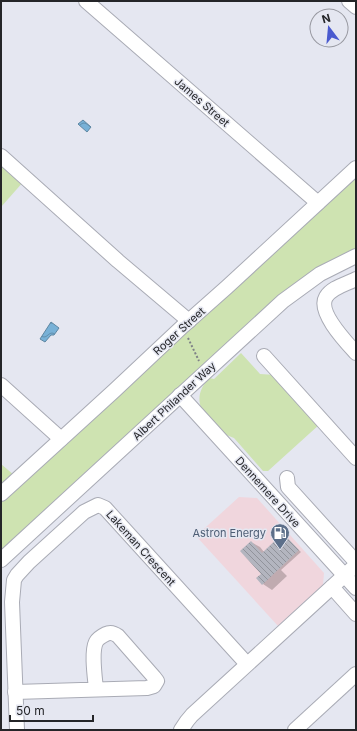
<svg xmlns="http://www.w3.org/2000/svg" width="357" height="731" font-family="Inter,sans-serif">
	<defs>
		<pattern id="water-waves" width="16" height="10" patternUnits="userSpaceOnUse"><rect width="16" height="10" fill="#78b1d7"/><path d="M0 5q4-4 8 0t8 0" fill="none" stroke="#6290ae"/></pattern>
		<pattern id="building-back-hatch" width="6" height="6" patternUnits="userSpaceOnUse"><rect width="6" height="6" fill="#b3b5bf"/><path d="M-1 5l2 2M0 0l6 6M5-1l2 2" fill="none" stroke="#91939b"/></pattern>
	</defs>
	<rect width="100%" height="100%" fill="#e5e7f1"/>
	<path fill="#f0d6dd" d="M239 497 257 498 324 573 323 585 278 626 196 536Z"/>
	<g fill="#cee3b1">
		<path d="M1 161 24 181 1 207Z"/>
		<path d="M356 178V248C328 262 302 276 278 297L1 553V498Z"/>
		<path d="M241 353 260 374 275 375 320 424 268 471H263L234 438 224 434 201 408C197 396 201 387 209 378L214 379Z"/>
		<path d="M1 464 14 475 1 487Z"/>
	</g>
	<g fill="url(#water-waves)" stroke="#5f87a2">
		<path d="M83 120 91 127 87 132 78 124Z"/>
		<path d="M51 322 59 328 54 335H51L45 342 40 339Z"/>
	</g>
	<path fill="#0003" d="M283 535 301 552 281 570 287 576 272 590 263 584 257 578 262 574 251 542 260 547 264 552Z"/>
	<path fill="url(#building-back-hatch)" d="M283 533 299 550 262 585 256 578 261 574 240 551 251 541 262 553Z"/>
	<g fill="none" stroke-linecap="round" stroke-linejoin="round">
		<g stroke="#a9abb5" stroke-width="16">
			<g id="minor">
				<path d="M86 1 318 203"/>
				<path d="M349 1 356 7"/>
				<path d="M1 156 118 261 189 321"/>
				<path d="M356 279C347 284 332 287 326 297 317 312 347 343 356 353"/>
				<path d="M264 356 356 458"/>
				<path d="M1 385 61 439"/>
				<path d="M180 395 356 588"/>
				<path d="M287 478 288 487 356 562"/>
				<path d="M1 494 115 390 183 326 227 287 356 168"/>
				<path d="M1 560 283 301 320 274 356 256"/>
				<path d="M332 587 356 614"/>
				<path d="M15 692 147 688 154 686 157 681 154 677 118 636C114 633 110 632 106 634 102 636 98 638 96 642 91 652 95 678 96 689"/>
				<path d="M17 730 12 602 14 580 17 575 29 562 84 512 98 505 105 508 247 664"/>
				<path d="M181 730 187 721 192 715 356 565"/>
				<path d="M295 730 356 674"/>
			</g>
		</g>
		<path stroke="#7e8086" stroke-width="2" stroke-dasharray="2 2" stroke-linecap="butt" d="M188 338 199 361"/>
		<use href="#minor" stroke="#fff" stroke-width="14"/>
	</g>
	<defs>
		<g id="fuel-pin" transform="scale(1)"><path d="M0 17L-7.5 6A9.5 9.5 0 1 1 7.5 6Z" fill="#5c6f8a" stroke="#e5e7f1"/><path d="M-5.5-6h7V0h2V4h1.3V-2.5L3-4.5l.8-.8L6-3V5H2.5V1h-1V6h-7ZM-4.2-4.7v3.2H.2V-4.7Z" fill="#fff"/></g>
	</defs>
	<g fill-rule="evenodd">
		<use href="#fuel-pin" x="280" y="533"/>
	</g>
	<g text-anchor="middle" stroke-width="3" stroke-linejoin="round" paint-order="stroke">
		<g font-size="11" fill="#242528" stroke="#e5e7f1">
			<text transform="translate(202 102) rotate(41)" y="4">James Street</text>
			<text transform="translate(179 331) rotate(-42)" y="4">Roger Street</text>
			<text transform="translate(174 401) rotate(-43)" y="4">Albert Philander Way</text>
			<text transform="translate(268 492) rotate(48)" y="4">Dennemere Drive</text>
			<text transform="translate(141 548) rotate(48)" y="4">Lakeman Crescent</text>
		</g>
		<g font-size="11" fill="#4e5e75" stroke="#e5e7f1" text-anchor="end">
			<text x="266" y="537">Astron Energy</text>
		</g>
	</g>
	<rect width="357" height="731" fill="none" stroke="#242528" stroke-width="4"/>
	<g transform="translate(329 28) rotate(344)"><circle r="19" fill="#e5e7f1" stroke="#9899a1"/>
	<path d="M0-3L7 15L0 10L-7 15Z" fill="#4a5acf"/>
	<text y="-6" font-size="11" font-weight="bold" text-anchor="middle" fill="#242528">N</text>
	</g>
	<path d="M10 715v6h83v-6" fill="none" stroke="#242528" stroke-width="2"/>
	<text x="16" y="715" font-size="12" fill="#242528" stroke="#e5e7f1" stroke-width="3" paint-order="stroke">50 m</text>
</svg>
